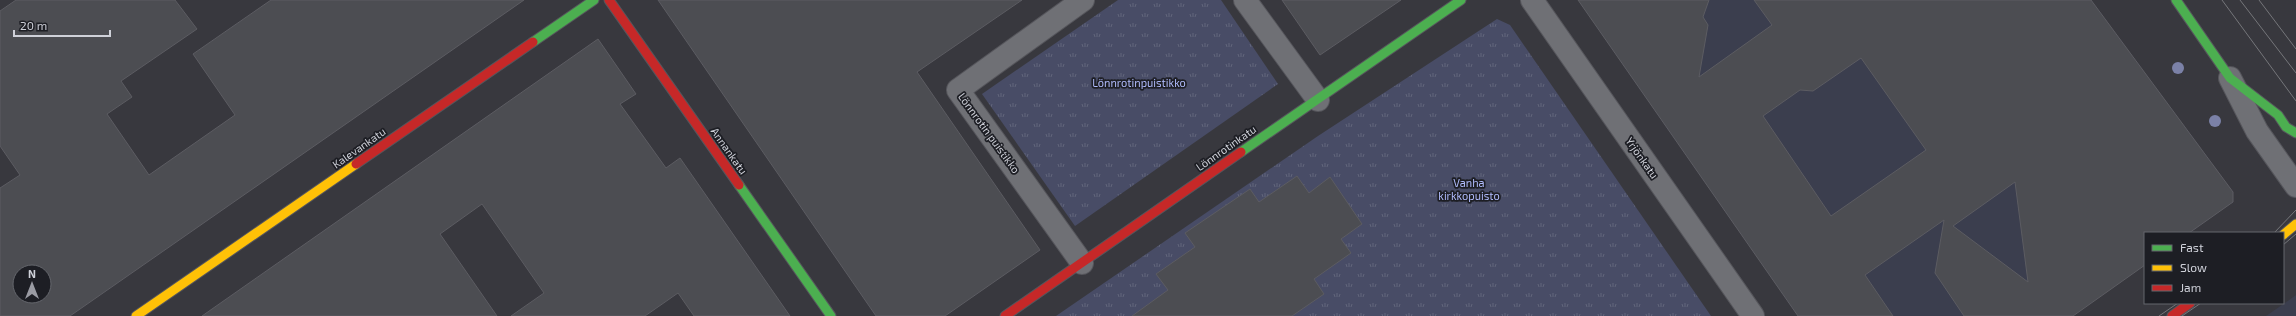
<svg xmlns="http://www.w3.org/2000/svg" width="2296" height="316" font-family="'Exo 2',sans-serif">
	<defs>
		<pattern id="park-tufts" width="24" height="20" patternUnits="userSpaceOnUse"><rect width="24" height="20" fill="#484c66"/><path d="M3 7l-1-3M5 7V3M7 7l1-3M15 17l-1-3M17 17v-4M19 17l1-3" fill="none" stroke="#61657b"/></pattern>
	</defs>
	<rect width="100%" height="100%" fill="#38383e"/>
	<g fill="#3b3e4e">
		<path d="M1578 0H2091L2233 192V202L2189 233H2145L2073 316H1798Z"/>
		<path d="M2296 295V316H2266L2282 305Z"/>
	</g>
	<g fill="url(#park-tufts)">
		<path d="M1118 0H1221L1278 84 1075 226 982 94Z"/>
		<path d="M1497 19 1510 25 1711 316H1056L1318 136Z"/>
	</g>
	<g fill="#4c4d52" stroke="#5c5c62" fill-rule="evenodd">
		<path d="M16 0H175L197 29 121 81 132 97 107 114 149 175 235 115 193 54 271 0H524L70 316H0V188L20 175 0 146V11ZM20 272H44V296H20Z"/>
		<path d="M658 0H1022L917 72 1040 250 945 316H876Z"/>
		<path d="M1282 0H1401L1320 55Z"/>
		<path d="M1578 0H1709L1703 17 1708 25 1699 77 1772 25 1754 0H2091L2233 192V202L2189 233H2145V265L2073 316H1964L1935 273 1944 220 1865 275 1893 316H1798ZM1861 58 1926 150 1831 216 1763 116 1800 90 1813 91ZM2015 182 2028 282 1953 226Z"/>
		<path d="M598 39 636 94 620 104 666 168 680 158 790 316H694L678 293 645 316H511L544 293 482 204 440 234 497 316H202Z"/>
		<path d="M1297 176 1309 193 1330 177 1362 224 1341 239 1351 253 1314 279 1324 294 1292 316H1132L1168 290 1156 274 1195 247 1185 233 1250 189 1259 202Z"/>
	</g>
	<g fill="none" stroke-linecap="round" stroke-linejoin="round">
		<g stroke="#56565c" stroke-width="24">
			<g id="street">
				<path d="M1245 0 1318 100"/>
				<path d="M1532 0 1753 316"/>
				<path d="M2230 78 2257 131 2296 186"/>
				<path d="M1082 263 958 90 1083 0"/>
			</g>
		</g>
		<g stroke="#56565c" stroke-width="11">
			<g id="fast">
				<path d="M2176 0 2230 78 2278 115 2286 127 2296 133"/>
				<path d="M533 42 594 0"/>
				<path d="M1241 152 1461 0"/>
				<path d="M739 185 831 316"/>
			</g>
		</g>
		<g stroke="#56565c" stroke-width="11">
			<g id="slow">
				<path d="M2283 235 2296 224"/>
				<path d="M136 316 356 164"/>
			</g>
		</g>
		<g stroke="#56565c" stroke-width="11">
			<g id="jam">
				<path d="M609 0 739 185"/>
				<path d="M356 164 533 42"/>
				<path d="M1005 316 1241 152"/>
				<path d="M2172 316 2190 303"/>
			</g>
		</g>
		<use href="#street" stroke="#6f7075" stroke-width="22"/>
		<use href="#fast" stroke="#4caf50" stroke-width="9"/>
		<use href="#slow" stroke="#ffc107" stroke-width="9"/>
		<use href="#jam" stroke="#c62828" stroke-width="9"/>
		<g stroke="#75767a" stroke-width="1">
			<path d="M2222 0 2296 101"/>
			<path d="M2240 0 2296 73"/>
			<path d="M2259 0 2296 49"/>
			<path d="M2274 233 2296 210"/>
			<path d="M2283 245 2296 234"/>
			<path d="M2159 316 2178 303"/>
			<path d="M2182 316 2201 303"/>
		</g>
	</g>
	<g fill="#7b81a7">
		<circle cx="2178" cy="68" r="6"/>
		<circle cx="2215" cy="121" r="6"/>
	</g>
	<g text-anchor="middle" stroke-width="3.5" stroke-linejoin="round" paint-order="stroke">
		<g font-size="11" fill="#b1bcfd" stroke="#1d1e24">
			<text x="1139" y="87">Lönnrotinpuistikko</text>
			<text x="1469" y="187">Vanha<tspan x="1469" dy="13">kirkkopuisto</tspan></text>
		</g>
		<g font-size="11" fill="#cfd1d9" stroke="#1d1e24">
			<text transform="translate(989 133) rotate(54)" y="4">Lönnrotin puistikko</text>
			<text transform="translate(359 148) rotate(-35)" y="4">Kalevankatu</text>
			<text transform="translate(1226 148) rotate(-35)" y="4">Lönnrotinkatu</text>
			<text transform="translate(729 151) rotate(55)" y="4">Annankatu</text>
			<text transform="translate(1642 158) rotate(55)" y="4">Yrjönkatu</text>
		</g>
	</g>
	<rect x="2144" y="232" width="140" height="72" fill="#1d1e24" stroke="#64666c"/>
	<rect x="2152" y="245" width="20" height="6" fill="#4caf50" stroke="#64666c"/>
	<text x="2180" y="252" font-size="12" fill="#cfd1d9">Fast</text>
	<rect x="2152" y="265" width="20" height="6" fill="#ffc107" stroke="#64666c"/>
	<text x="2180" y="272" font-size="12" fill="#cfd1d9">Slow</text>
	<rect x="2152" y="285" width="20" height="6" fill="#c62828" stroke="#64666c"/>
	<text x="2180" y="292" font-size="12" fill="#cfd1d9">Jam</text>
	<g transform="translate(32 284)"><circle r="19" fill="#1d1e24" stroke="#64666c"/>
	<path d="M0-3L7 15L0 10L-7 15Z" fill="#9a9ba3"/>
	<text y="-6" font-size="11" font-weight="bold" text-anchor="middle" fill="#cfd1d9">N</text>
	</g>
	<path d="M14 30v6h96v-6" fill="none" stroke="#cfd1d9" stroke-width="2"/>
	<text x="20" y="30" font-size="12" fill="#cfd1d9" stroke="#1d1e24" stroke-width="3" paint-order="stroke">20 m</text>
</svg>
